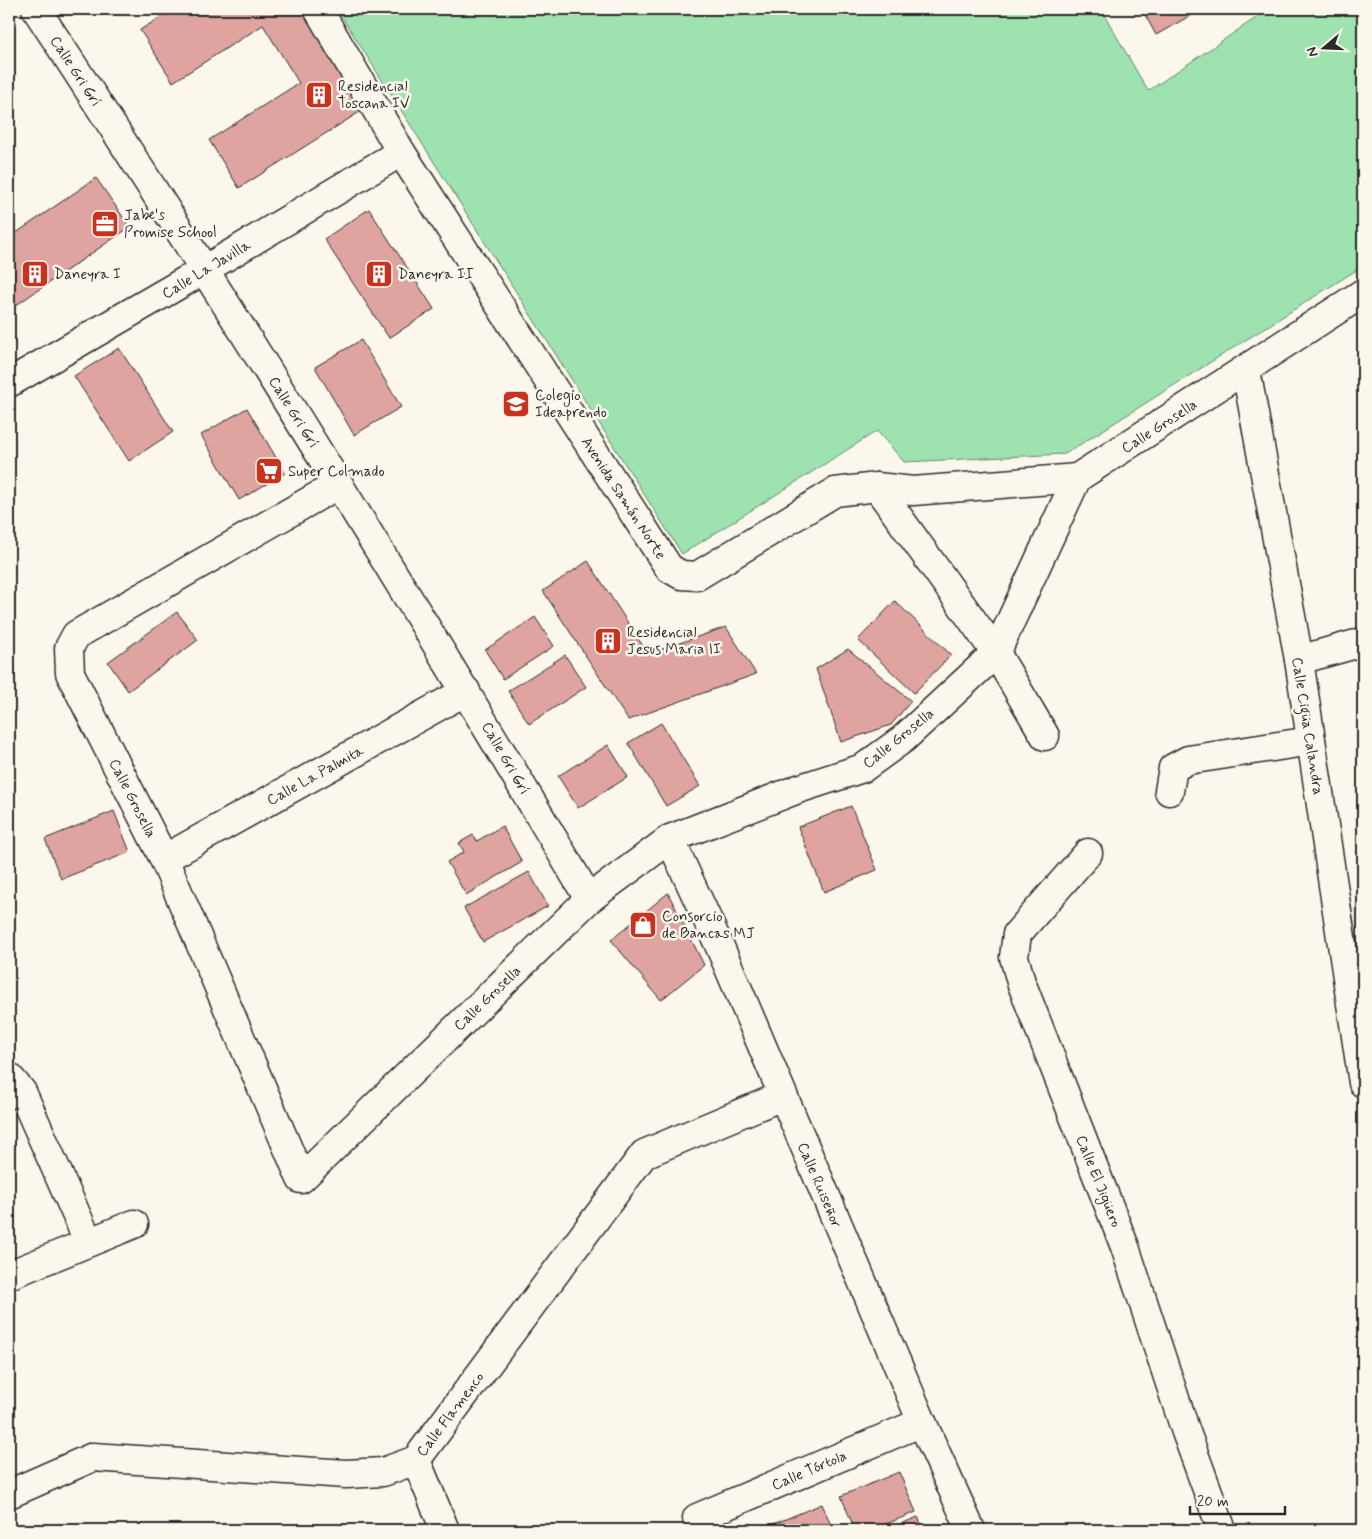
<svg xmlns="http://www.w3.org/2000/svg" width="1372" height="1539" font-family="Mynerve,sans-serif">
	<rect width="100%" height="100%" fill="#fbf7ec"/>
	<filter id="ink" filterUnits="userSpaceOnUse"><feTurbulence type="fractalNoise" baseFrequency=".02" numOctaves="2"/><feDisplacementMap in="SourceGraphic" scale="10" xChannelSelector="R" yChannelSelector="G"/><feConvolveMatrix kernelMatrix="1 2 1 2 8 2 1 2 1" color-interpolation-filters="sRGB"/></filter>
	<g filter="url(#ink)">
		<path fill="#9de2af" stroke="#64866d" d="M337 9H1101L1148 91 1269 9H1363V266L1065 454 904 462 877 431 682 554Z"/>
		<g fill="#dfa4a0" stroke="#2b2b2b">
			<path d="M174 9H304L366 108 239 188 209 140 299 83 263 25 173 82 140 30Z"/>
			<path d="M1142 9H1202L1156 35Z"/>
			<path d="M96 178 130 227 9 310V238Z"/>
			<path d="M369 209 434 309 389 338 324 239Z"/>
			<path d="M361 340 401 407 354 435 315 367Z"/>
			<path d="M119 348 173 432 129 461 74 376Z"/>
			<path d="M247 408 285 473 239 500 201 435Z"/>
			<path d="M588 561 648 654 726 627 756 674 628 720 543 591Z"/>
			<path d="M895 601 951 655 914 693 858 640Z"/>
			<path d="M177 612 198 640 128 691 108 662Z"/>
			<path d="M535 617 554 646 503 679 485 650Z"/>
			<path d="M848 649 911 701 891 725 841 742 816 669Z"/>
			<path d="M565 655 586 687 529 724 508 691Z"/>
			<path d="M661 723 700 786 666 806 628 743Z"/>
			<path d="M608 745 628 777 578 808 558 776Z"/>
			<path d="M851 806 877 870 824 892 798 827Z"/>
			<path d="M114 811 130 852 61 879 45 839Z"/>
			<path d="M502 826 522 862 466 895 447 862 464 852 459 843 473 835 477 841Z"/>
			<path d="M529 872 548 906 483 942 464 908Z"/>
			<path d="M668 893 704 965 661 1000 611 940Z"/>
			<path d="M899 1472 916 1512 871 1530H855L841 1496Z"/>
			<path d="M822 1504 833 1530H759Z"/>
			<path d="M918 1517 924 1530H885Z"/>
		</g>
		<g fill="none" stroke-linecap="round" stroke-linejoin="round">
			<g stroke="#2b2b2b" stroke-width="31">
				<g id="minor">
					<path d="M36 9C228 301 411 598 589 899"/>
					<path d="M318 9 401 152 669 568 681 575 697 576 835 492 877 487 913 491 1077 478"/>
					<path d="M1246 370 1299 660 1363 1083"/>
					<path d="M9 383 204 270 401 152"/>
					<path d="M339 484 76 635 69 648 70 673 164 859 301 1179 589 899 670 839 798 789 863 768 903 739 996 653 1077 478 1363 293"/>
					<path d="M877 487 996 653 1045 736"/>
					<path d="M1299 660 1363 642"/>
					<path d="M1169 791 1173 768 1188 760 1311 741"/>
					<path d="M670 839 720 947 922 1422 971 1530"/>
					<path d="M1088 853 1017 934 1014 957 1021 982 1125 1247 1186 1432 1222 1530"/>
					<path d="M164 859 466 691"/>
					<path d="M9 1077 22 1092 88 1241"/>
					<path d="M9 1275 134 1224"/>
					<path d="M416 1460 445 1530"/>
					<path d="M9 1494 93 1457 346 1474 383 1472 416 1460 644 1154 782 1096"/>
					<path d="M702 1530 697 1518 922 1422"/>
				</g>
			</g>
			<use href="#minor" stroke="#fbf7ec" stroke-width="28"/>
		</g>
	</g>
	<defs>
		<g id="building-square" transform="scale(1.4375)"><rect x="-9" y="-9" width="18" height="18" rx="4" fill="#c8321e" stroke="#fbf7ec"/><path d="M-4-6H4V6H1V3H-1V6H-4ZM-2.5-4.3h1.7v1.8h-1.7ZM.8-4.3h1.7v1.8H.8ZM-2.5-1h1.7V.8h-1.7ZM.8-1h1.7V.8H.8Z" fill="#fff"/></g>
		<g id="office-square" transform="scale(1.4375)"><rect x="-9" y="-9" width="18" height="18" rx="4" fill="#c8321e" stroke="#fbf7ec"/><path d="M-6-3h4V-5.5h4V-3h4V5H-6ZM-1-4.5V-3h2v-1.5ZM-6 0V1H6V0Z" fill="#fff"/></g>
		<g id="university-square" transform="scale(1.4375)"><rect x="-9" y="-9" width="18" height="18" rx="4" fill="#c8321e" stroke="#fbf7ec"/><path d="M0-5L7-2L0 1L-7-2ZM-4 1L0 2.5L4 1V4Q0 6-4 4Z" fill="#fff"/></g>
		<g id="supermarket-square" transform="scale(1.4375)"><rect x="-9" y="-9" width="18" height="18" rx="4" fill="#c8321e" stroke="#fbf7ec"/><path d="M-6-5.5h2.5l.6 2H6L4.5 2H-2.5L-4.4-4H-6ZM-1.5 3.2a1.3 1.3 0 1 0 .1 0ZM3 3.2a1.3 1.3 0 1 0 .1 0Z" fill="#fff"/></g>
		<g id="shop-square" transform="scale(1.4375)"><rect x="-9" y="-9" width="18" height="18" rx="4" fill="#c8321e" stroke="#fbf7ec"/><path d="M-5-2.5h2.3a2.7 3.5 0 0 1 5.4 0H5L5.5 6h-11ZM-1.5-2.5h3a1.5 2.3 0 0 0-3 0Z" fill="#fff"/></g>
	</defs>
	<g fill-rule="evenodd">
		<use href="#building-square" x="319" y="95"/>
		<use href="#office-square" x="105" y="224"/>
		<use href="#building-square" x="35" y="274"/>
		<use href="#building-square" x="379" y="274"/>
		<use href="#university-square" x="516" y="404"/>
		<use href="#supermarket-square" x="269" y="471"/>
		<use href="#building-square" x="608" y="641"/>
		<use href="#shop-square" x="643" y="925"/>
	</g>
	<g text-anchor="middle" stroke-width="5" stroke-linejoin="round" paint-order="stroke">
		<g font-size="15" fill="#2b2b2b" stroke="#fbf7ec">
			<text transform="translate(76 71) rotate(57)" y="5">Calle Gri Grí</text>
			<text transform="translate(206 269) rotate(-31)" y="5">Calle La Javilla</text>
			<text transform="translate(294 412) rotate(58)" y="5">Calle Gri Grí</text>
			<text transform="translate(1159 426) rotate(-33)" y="5">Calle Grosella</text>
			<text transform="translate(624 498) rotate(57)" y="5">Avenida Samán Norte</text>
			<text transform="translate(1308 726) rotate(81)" y="5">Calle Cigüa Calandra</text>
			<text transform="translate(898 738) rotate(-39)" y="5">Calle Grosella</text>
			<text transform="translate(506 758) rotate(60)" y="5">Calle Gri Grí</text>
			<text transform="translate(315 775) rotate(-29)" y="5">Calle La Palmita</text>
			<text transform="translate(133 798) rotate(63)" y="5">Calle Grosella</text>
			<text transform="translate(487 998) rotate(-44)" y="5">Calle Grosella</text>
			<text transform="translate(1099 1181) rotate(68)" y="5">Calle El Jigüero</text>
			<text transform="translate(820 1185) rotate(67)" y="5">Calle Ruiseñor</text>
			<text transform="translate(450 1414) rotate(-53)" y="5">Calle Flamenco</text>
			<text transform="translate(809 1470) rotate(-23)" y="5">Calle Tórtola</text>
		</g>
		<g font-size="15" fill="#2b2b2b" stroke="#fbf7ec" text-anchor="start">
			<text x="338" y="91">Residencial<tspan x="338" dy="17">Toscana IV</tspan></text>
			<text x="124" y="220">Jabe's<tspan x="124" dy="17">Promise School</tspan></text>
			<text x="54" y="279">Daneyra I</text>
			<text x="398" y="279">Daneyra II</text>
			<text x="535" y="400">Colegio<tspan x="535" dy="17">Ideaprendo</tspan></text>
			<text x="288" y="476">Super Colmado</text>
			<text x="627" y="637">Residencial<tspan x="627" dy="17">Jesus Maria II</tspan></text>
			<text x="662" y="921">Consorcio<tspan x="662" dy="17">de Bancas MJ</tspan></text>
		</g>
	</g>
	<rect width="1372" height="1539" fill="none" stroke="#fbf7ec" stroke-width="30"/>
	<rect x="15" y="15" width="1342" height="1509" fill="none" stroke="#2b2b2b" stroke-width="2" filter="url(#ink)"/>
	<g transform="translate(1324 48) rotate(251)" stroke="#fbf7ec" stroke-width="4" paint-order="stroke">
	<path d="M0-4L9 19L0 12L-9 19Z" fill="#2b2b2b"/>
	<text y="-8" font-size="14" font-weight="bold" text-anchor="middle" fill="#2b2b2b">N</text>
	</g>
	<path d="M1190 1506v8h95v-8" fill="none" stroke="#2b2b2b" stroke-width="2.5"/>
	<text x="1197" y="1506" font-size="15" fill="#2b2b2b" stroke="#fbf7ec" stroke-width="4" paint-order="stroke">20 m</text>
</svg>
